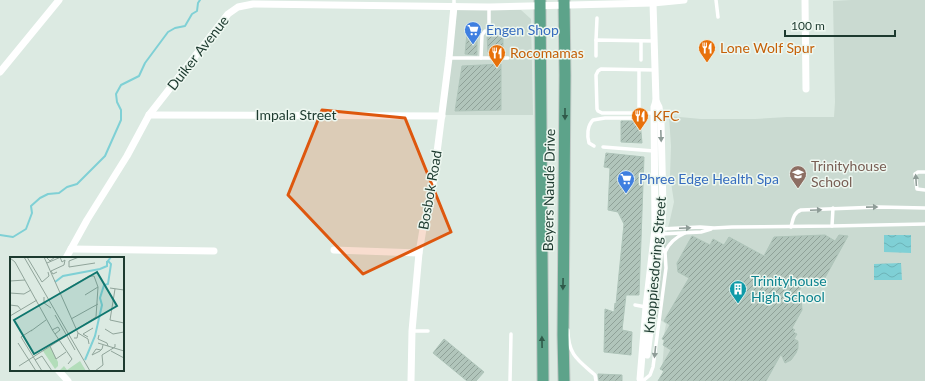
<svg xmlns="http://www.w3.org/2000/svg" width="925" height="381" font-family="Lato,sans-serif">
	<defs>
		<pattern id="water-waves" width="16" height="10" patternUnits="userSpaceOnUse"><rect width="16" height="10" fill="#7fd0d5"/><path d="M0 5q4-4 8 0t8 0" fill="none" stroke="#6db3b7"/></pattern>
		<pattern id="building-hatch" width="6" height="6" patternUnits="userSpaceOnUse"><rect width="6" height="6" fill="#b1c5bb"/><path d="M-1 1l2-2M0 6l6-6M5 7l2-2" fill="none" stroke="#8fa198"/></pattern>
	</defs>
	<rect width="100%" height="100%" fill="#dceae2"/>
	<g fill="#cadad1">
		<path d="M851 0H925V381H659L663 372 662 370 664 345 663 340 666 324 655 316 665 236 669 224 674 202 670 176 671 146 669 116 701 119H755L787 117H834L835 102 833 1Z"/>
		<path d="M457 10H521L531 19 533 115H444Z"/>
	</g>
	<g fill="url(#water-waves)">
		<path d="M884 235H911V253L884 252Z"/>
		<path d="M901 263 902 280H874V264Z"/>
	</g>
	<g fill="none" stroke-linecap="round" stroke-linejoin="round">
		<path stroke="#7fd0d5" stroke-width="2" d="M0 235 13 237 26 229 32 213 31 206 40 198 48 194 59 193 67 187 77 184 105 156 121 120V110L117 102 116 94 121 85 139 76 145 63 168 32 175 28 185 26 192 14 197 11 198 3 200 0"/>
	</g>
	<g fill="url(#building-hatch)" stroke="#aec4b9">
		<path d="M468 23 475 24 474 32 477 33V55L465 54Z"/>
		<path d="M487 35H503V51L488 52Z"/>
		<path d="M501 64V110L455 111 462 66Z"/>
		<path d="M621 121H640L642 143 621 142Z"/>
		<path d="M606 153 644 157 639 295H626L622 330 632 332 631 355 604 352 605 309 614 312 615 303 616 304 624 224 618 212 608 210 610 168 604 167Z"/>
		<path d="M825 235 835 241 839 235 848 236 822 283 811 277 808 283 804 281 798 293 800 294 799 296 801 298 802 310 792 328 795 330 793 332 797 334 794 339 798 341V348L796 353 791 360 785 363 781 354 766 381H658L664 371 660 369 671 350 663 345 665 340 662 339 670 325 664 321 689 278 678 272 677 263 692 236 710 245 713 239 724 245 729 237 764 256 774 237Z"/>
		<path d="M444 339 484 372 476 381H467L433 353Z"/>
		<path d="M598 374 622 375V381H599Z"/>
	</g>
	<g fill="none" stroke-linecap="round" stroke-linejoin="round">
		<g stroke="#c0c8c5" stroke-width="13">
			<g id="primary">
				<path d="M540 0 543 381"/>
				<path d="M564 381 563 335 565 75 564 0"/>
			</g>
		</g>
		<g stroke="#fff" stroke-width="3.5">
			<path d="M716 0 718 17"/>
			<path d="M454 6V0"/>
			<path d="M489 7V31L504 30 506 31 508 34"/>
			<path d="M596 40 597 18"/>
			<path d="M596 56V40L654 41"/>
			<path d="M449 58H508"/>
			<path d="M481 58 482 35 485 31H489"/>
			<path d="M641 60V41"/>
			<path d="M639 70V113"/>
			<path d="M654 113H602L598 111 597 109 596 75 598 71 601 69 655 70"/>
			<path d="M594 146 589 143C587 136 587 126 593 120L605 118H632"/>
			<path d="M603 147 654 151"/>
			<path d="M925 172H918L915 174 917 189 925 190"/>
			<path d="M832 226 925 224"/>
			<path d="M791 227C793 220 793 213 801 210L879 207 925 208"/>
			<path d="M661 229 700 227 714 228 732 227 832 226 833 208"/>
			<path d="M661 234 701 232 711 229"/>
			<path d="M665 252C669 243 676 237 685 233"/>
			<path d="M635 305 646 307"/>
			<path d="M568 330C568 355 578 360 595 375L596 381"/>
			<path d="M412 331H428"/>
			<path d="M644 380 650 375 653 367 666 268 665 252 661 246"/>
			<path d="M510 381 511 334"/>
		</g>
		<g stroke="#fff" stroke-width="7">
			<path d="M805 0 806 89"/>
			<path d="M0 72 59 0"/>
			<path d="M149 115 442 116"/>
			<path d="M71 249 214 251"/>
			<path d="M334 250 419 253"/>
			<path d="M66 258 87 220 127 156 149 115 228 14 238 7 253 4 489 7 653 3 684 0"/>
			<path d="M647 355 659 260 663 208 661 121 659 107 656 101"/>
			<path d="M58 370 68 381"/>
			<path d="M411 381 412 331 419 253 424 223 433 184 449 58 454 6"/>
			<path d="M641 381 640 379 646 307 655 229 654 107 656 101 653 3"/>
		</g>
		<use href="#primary" stroke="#5da38a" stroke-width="11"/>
	</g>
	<defs><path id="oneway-solid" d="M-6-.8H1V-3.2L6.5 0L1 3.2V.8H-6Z"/></defs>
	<g fill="#305a4a">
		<use href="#oneway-solid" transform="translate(565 114) rotate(90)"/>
		<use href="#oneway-solid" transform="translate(563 284) rotate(91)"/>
		<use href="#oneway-solid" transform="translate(542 342) rotate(-91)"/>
	</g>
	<g fill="#8e9c97">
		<use href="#oneway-solid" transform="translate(661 136) rotate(88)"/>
		<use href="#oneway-solid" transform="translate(916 180) rotate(-94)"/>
		<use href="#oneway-solid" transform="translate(872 207) rotate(-1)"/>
		<use href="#oneway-solid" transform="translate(816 210) rotate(-3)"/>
		<use href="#oneway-solid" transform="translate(685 228) rotate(-2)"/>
		<use href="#oneway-solid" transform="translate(655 352) rotate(96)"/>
	</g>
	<path fill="#de570e" fill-opacity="0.2" stroke="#de570e" stroke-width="3" stroke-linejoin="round" d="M322 110 405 118 451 232 363 274 288 195Z"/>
	<defs>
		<g id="supermarket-pin" transform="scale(0.9)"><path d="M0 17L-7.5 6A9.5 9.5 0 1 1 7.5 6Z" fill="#3f7fe0" stroke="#edf7f0"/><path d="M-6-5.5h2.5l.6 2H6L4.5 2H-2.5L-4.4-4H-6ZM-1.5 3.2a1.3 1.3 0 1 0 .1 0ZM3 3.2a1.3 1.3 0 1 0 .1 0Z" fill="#fff"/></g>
		<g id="restaurant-pin" transform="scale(0.9)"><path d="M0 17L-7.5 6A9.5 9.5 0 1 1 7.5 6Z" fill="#e8710a" stroke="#edf7f0"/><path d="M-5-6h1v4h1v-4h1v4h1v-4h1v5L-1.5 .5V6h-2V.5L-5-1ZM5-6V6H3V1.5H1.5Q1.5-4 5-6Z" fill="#fff"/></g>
		<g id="school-pin" transform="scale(0.9)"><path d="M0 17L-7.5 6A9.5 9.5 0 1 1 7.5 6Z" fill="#8d6e63" stroke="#edf7f0"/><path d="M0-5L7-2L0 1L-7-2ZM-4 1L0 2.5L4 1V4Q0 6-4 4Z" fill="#fff"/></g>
		<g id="building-pin" transform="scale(0.9)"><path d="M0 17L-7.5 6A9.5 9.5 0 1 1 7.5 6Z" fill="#0f9aa8" stroke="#edf7f0"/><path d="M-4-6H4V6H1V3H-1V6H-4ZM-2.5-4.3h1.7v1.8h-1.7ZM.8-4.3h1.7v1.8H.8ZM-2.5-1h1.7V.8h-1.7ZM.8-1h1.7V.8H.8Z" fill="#fff"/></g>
	</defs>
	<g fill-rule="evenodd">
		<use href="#supermarket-pin" x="473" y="30"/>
		<use href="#restaurant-pin" x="707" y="48"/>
		<use href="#restaurant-pin" x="497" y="53"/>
		<use href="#restaurant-pin" x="640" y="116"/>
		<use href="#school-pin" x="798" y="174"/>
		<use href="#supermarket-pin" x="626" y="179"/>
		<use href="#building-pin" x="738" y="289"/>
	</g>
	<g text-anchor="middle" stroke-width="3" stroke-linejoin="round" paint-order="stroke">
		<g font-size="14" fill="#366cbe" stroke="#edf7f0" text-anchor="start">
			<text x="486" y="35">Engen Shop</text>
			<text x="639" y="184">Phree Edge Health Spa</text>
		</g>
		<g font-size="14" fill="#c56008" stroke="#edf7f0" text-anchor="start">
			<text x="720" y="53">Lone Wolf Spur</text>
			<text x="510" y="58">Rocomamas</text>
			<text x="653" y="121">KFC</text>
		</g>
		<g font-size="14" fill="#1d3a2f" stroke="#edf7f0">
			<text transform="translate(198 53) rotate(-52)" y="5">Duiker Avenue</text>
			<text x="296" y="120">Impala Street</text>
			<text transform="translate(430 190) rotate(-80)" y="5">Bosbok Road</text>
			<text transform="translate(549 190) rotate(-89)" y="5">Beyers Naudé Drive</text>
			<text transform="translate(655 265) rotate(-85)" y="5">Knoppiesdoring Street</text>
		</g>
		<g font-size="14" fill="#785e54" stroke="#edf7f0" text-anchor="start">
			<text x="811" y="171">Trinityhouse<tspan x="811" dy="16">School</tspan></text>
		</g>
		<g font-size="14" fill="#0d838f" stroke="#edf7f0" text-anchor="start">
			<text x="751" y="286">Trinityhouse<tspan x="751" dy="16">High School</tspan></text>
		</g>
	</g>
	<g transform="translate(10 257)">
		<rect width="114" height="114" fill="#dceae2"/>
		<path d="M70 104 76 114H49L54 109 57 113Z" fill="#b3ddba"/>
		<path d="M40 89 48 105V109L45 112 33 94Z" fill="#b3ddba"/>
		<path fill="none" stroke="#7fd0d5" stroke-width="2" d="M45 25 53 19 90 12 97 9V4M75 103 85 79 92 48 90 41 94 28 98 27 101 7 98 4 101 0"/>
		<path fill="none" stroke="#90a49a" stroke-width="1" d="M14 0 80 114M17 0 32 25 39 19 38 15M34 0 68 76 67 81H64M36 0 40 4 45 0M69 0 59 4V10L85 6M0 1 5 5 43 74 62 102 58 107M37 6 51 0M47 15 43 17 41 14 54 8 55 3 52 5 50 0M0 24 15 23M100 31 114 33M105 32 100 63 114 66M0 36 14 37 21 33M75 38 88 30M34 40V46L41 51M0 48 8 49 11 53M45 58 65 93M0 59 27 43M61 62 88 47M95 72 103 77 114 75M42 73 48 70 50 73 45 77M21 74 36 63M68 76 78 82 79 87M89 78 88 82 97 86 98 89M11 80 32 114M11 80 22 73M78 80 73 77 83 71M8 86 26 114M88 86 114 94M40 89 46 102 56 95M91 93 86 92 82 98 90 94 92 92 93 88M101 94 114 101M25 103 32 99 42 114M9 109 86 60 88 30 84 19H79L50 36M85 114 93 108 92 98 105 90V87"/>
		<path fill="#0f766e" fill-opacity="0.15" stroke="#0f766e" stroke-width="2" d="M87 15 107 49 24 97 4 63Z"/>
		<rect width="114" height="114" fill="none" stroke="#1d3a2f" stroke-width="2"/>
	</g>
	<path d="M785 30v6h110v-6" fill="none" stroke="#1d3a2f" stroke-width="2"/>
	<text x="791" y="30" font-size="12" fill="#1d3a2f" stroke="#edf7f0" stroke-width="3" paint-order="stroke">100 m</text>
</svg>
